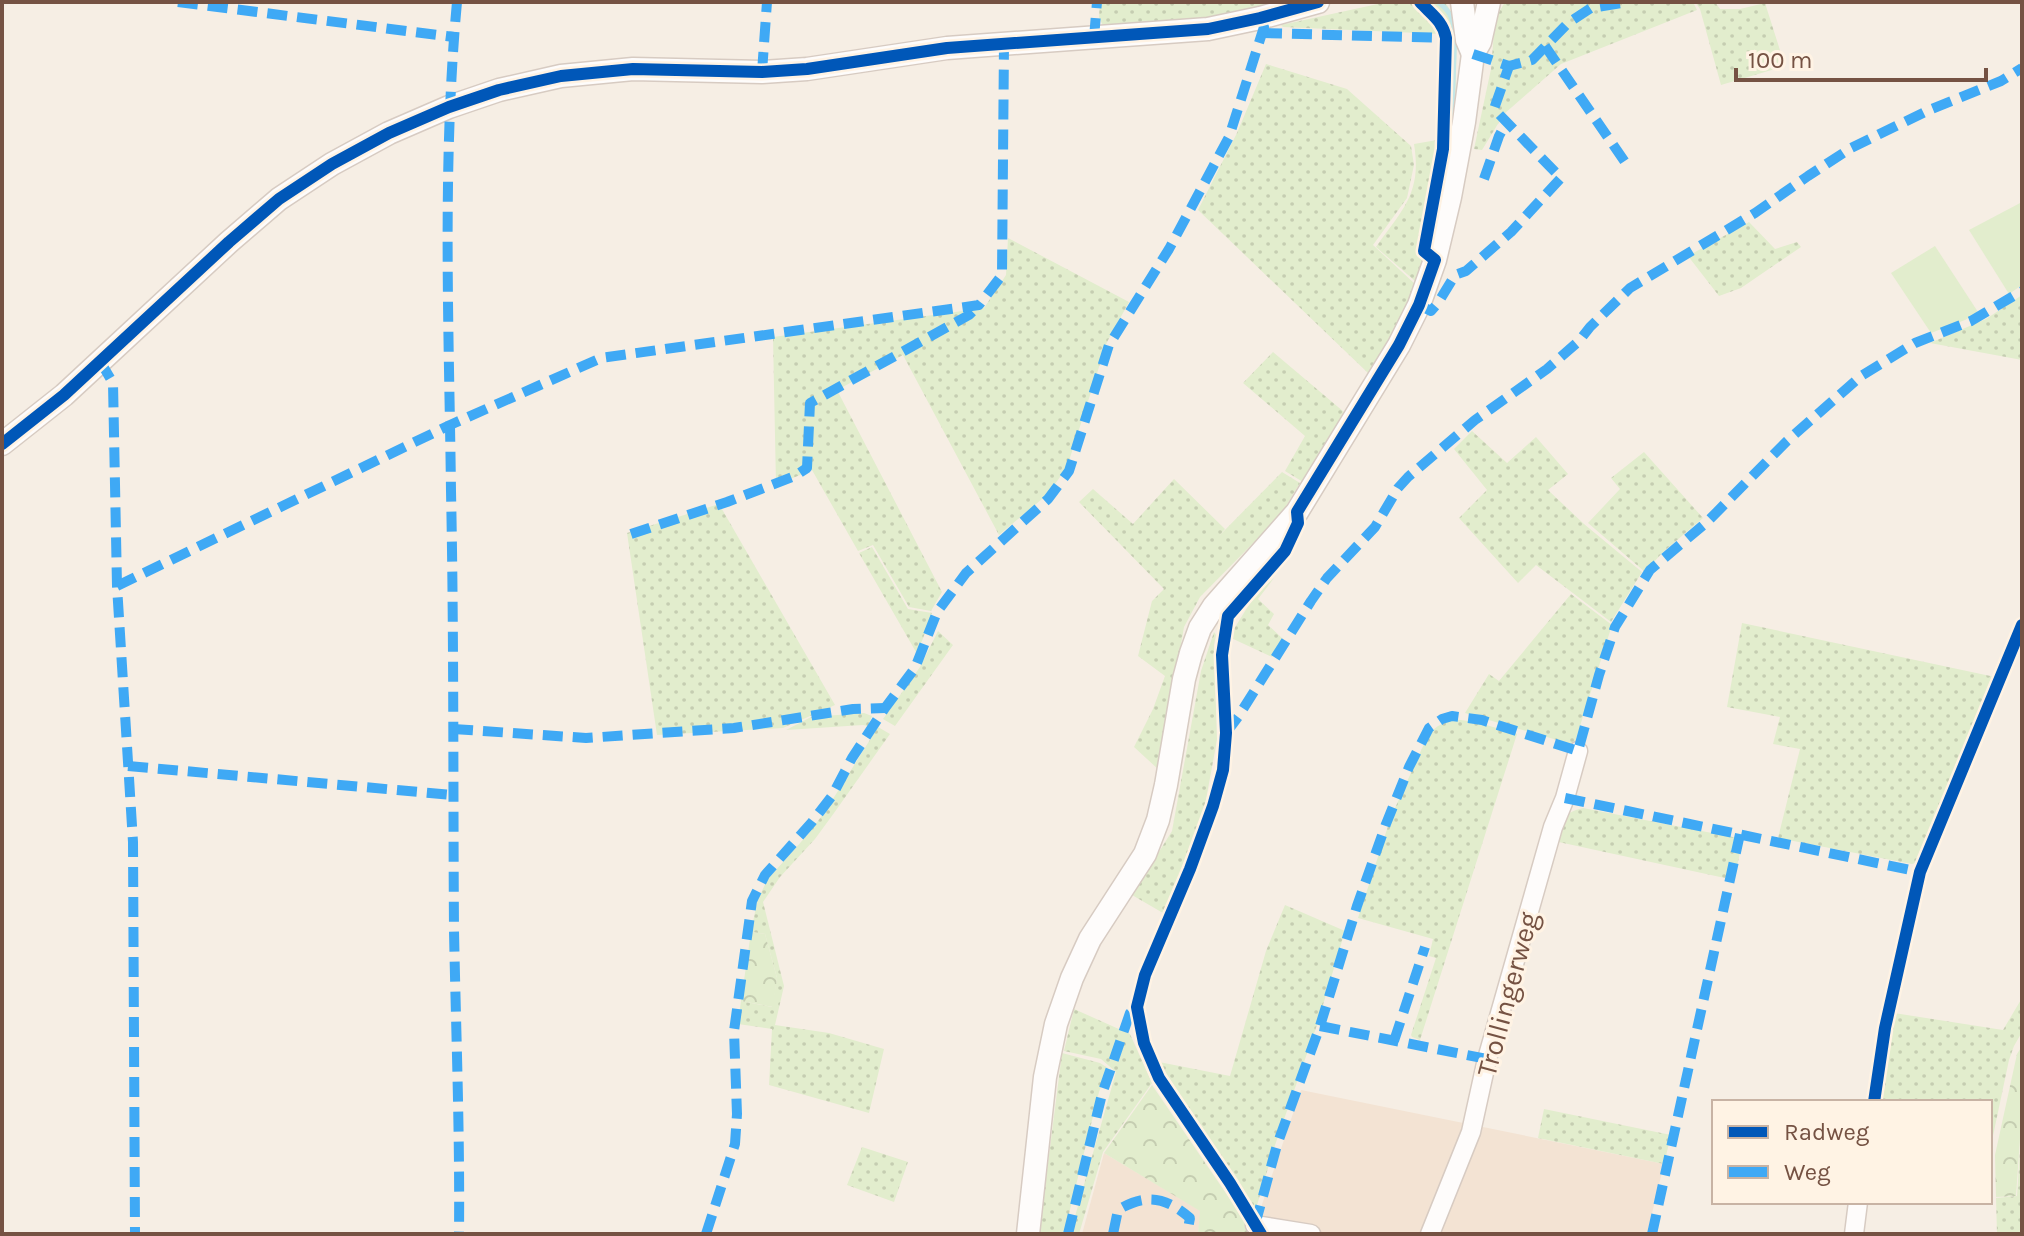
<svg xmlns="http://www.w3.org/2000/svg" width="2024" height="1236" font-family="Karla,sans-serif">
	<defs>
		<pattern id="grass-dots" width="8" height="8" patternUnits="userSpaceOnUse" patternTransform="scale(2)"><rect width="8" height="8" fill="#e2edcd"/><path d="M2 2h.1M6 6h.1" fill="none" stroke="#c5cdb1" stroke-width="1.8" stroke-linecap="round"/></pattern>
		<pattern id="forest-crowns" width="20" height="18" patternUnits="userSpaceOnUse" patternTransform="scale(2)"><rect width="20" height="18" fill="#e2edcd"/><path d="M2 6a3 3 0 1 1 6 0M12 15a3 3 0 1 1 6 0" fill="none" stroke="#c5cdb1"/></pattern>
	</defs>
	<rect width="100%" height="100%" fill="#f6eee4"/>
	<g fill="#f3e3d3">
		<path d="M1301 1090 1664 1164 1647 1234H1269L1255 1225Z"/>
		<path d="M1104 1153 1201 1211 1198 1234H1082Z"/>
	</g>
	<g fill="url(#grass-dots)">
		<path d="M1100 2H1286L1208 22 1104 28 1099 17Z"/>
		<path d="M1387 2H1413L1414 5 1439 27 1441 34 1283 27 1281 25Z"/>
		<path d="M1427 2H1445L1457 21 1455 122 1443 177 1447 142 1450 38 1447 27Z"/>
		<path d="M1505 2H1693L1697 10 1561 64 1504 114 1482 150 1474 149 1491 69 1495 19Z"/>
		<path d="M1695 2H1715L1720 9H1740L1765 3 1785 66 1721 85 1700 9Z"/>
		<path d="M1266 64 1347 89 1411 146 1414 165 1407 198 1373 245 1415 284 1401 320 1368 373 1198 210 1237 133Z"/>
		<path d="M1437 140 1418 247 1425 258 1415 281 1376 247C1403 209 1422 193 1414 144Z"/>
		<path d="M1749 222 1775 249 1797 242 1801 247 1741 288 1719 296 1688 256Z"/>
		<path d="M1008 238 1129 302 1107 342 1067 467 1048 494 999 535 903 355 837 390 942 592 931 611 909 607 873 545 858 551 812 470 776 485 773 337 984 308 1006 275Z"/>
		<path d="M2022 295V360L1930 343 1986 319Z"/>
		<path d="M1273 352 1344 412 1303 482 1285 471 1305 436 1243 383Z"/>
		<path d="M1472 431 1507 463 1536 437 1568 474 1548 490 1584 524 1642 572 1611 622 1536 565 1518 583 1459 518 1487 490 1454 449Z"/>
		<path d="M1644 452 1703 518 1663 552 1645 572 1588 523 1620 489 1611 478Z"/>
		<path d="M1282 472 1300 483 1280 516 1200 597 1184 627 1159 770 1134 747 1153 709 1165 676 1138 656 1152 601 1164 589 1079 502 1093 489 1133 524 1174 479 1225 529 1219 536Z"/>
		<path d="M719 504 835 705 783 728 657 735 627 533Z"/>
		<path d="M872 547 908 609 932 613 922 641 916 652 859 553Z"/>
		<path d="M1274 578 1258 599 1274 614 1268 625 1283 639 1272 657 1229 637 1255 595Z"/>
		<path d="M1571 594 1612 625 1574 745 1465 713 1489 674 1499 681Z"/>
		<path d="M1742 623 1995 677 1919 862 1912 864 1778 838 1800 749 1773 744 1780 717 1727 707Z"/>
		<path d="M938 631 953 645 895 726 883 719 920 667Z"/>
		<path d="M1214 632 1216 635 1214 645 1217 740 1205 805 1189 853 1163 913 1132 895 1172 831 1201 671Z"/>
		<path d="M864 713 872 716 868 726 863 725 786 730 811 717Z"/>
		<path d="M1453 719 1476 722 1517 734 1420 1040 1412 1037 1411 1035 1436 958 1429 956 1433 939 1358 918 1391 817 1429 733 1438 726Z"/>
		<path d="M878 727 890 734 834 813 815 839 780 877 763 902 784 986 775 1025 829 1033 884 1049 869 1113 769 1085 772 1029 738 1024 741 1001 772 1007 777 978 765 934 751 932 757 902 767 880 809 833 826 810Z"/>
		<path d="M1583 808 1743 839 1734 880 1554 841C1560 822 1562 813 1583 808Z"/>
		<path d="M1285 905 1345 931 1317 1025 1274 1148 1255 1212 1159 1062 1230 1076 1266 951Z"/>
		<path d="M2022 998V1032L2014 1046 2009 1060 1990 1150V1102H1880L1894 1013 2003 1030Z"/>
		<path d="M1074 1009 1130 1034 1152 1083 1103 1152 1079 1234H1070L1116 1072 1101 1059 1064 1051Z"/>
		<path d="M1062 1053 1100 1063 1108 1068 1099 1092 1064 1234H1039Z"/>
		<path d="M1544 1109 1671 1135 1664 1164 1538 1138Z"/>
		<path d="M2022 1118V1234H1997L1996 1198 2017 1196Z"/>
		<path d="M862 1147 908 1162 894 1202 847 1185Z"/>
	</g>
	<g fill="url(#forest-crowns)">
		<path d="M751 932 765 934 777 978 773 1007 741 1001Z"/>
		<path d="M2022 1046V1111L2016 1196 1996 1197 1995 1155 2017 1054Z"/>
		<path d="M1152 1085 1249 1227 1252 1234H1198L1200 1211 1104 1153Z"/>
	</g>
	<g fill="#e2edcd">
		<path d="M2022 202V285L2009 294 1969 230Z"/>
		<path d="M1935 246 1978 312 1965 320 1931 333 1891 273Z"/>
	</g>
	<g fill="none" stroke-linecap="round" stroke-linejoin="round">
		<path stroke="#c4e7e8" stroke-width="5" d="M1438 2C1449 10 1452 17 1455 30L1451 134"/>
		<g stroke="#d7cbc2" stroke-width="21">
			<g id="minor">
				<path d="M1255 1225 1311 1234"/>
				<path d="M1430 1234 1471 1132 1487 1059 1553 827 1565 798 1578 751"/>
				<path d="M1854 1234 1858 1202"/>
			</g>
		</g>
		<g stroke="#d7cbc2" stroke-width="25">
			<g id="tertiary">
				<path d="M1462 2 1467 40 1473 54"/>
				<path d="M2 444 64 395 229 242 279 199 332 164 389 133 449 107 499 90 561 76 633 69 762 72 807 69 947 48 1208 29 1260 18 1318 2"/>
				<path d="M1028 1234 1045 1077 1056 1024 1072 978 1090 939 1145 854 1158 820 1166 785 1184 679 1191 653 1200 628 1214 606 1297 512 1399 345 1419 305 1435 260 1450 197 1464 122 1473 54 1480 42 1489 2"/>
			</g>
		</g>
		<use href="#minor" stroke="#fefcfb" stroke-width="18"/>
		<use href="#tertiary" stroke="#fefcfb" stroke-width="22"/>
		<g stroke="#3fa9f5" stroke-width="10" stroke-dasharray="20 10" stroke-linecap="butt">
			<path d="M178 2 454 37"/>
			<path d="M457 2C442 165 449 328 451 491 454 637 453 784 454 931 456 1032 460 1133 459 1234"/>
			<path d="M1262 33 1446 38"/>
			<path d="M1094 38 1097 2"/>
			<path d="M1545 46 1625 162"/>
			<path d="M1473 54 1509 66 1532 60 1568 23 1591 8 1628 2"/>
			<path d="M762 72 767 2"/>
			<path d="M1484 179 1499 136 1506 123"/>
			<path d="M1419 305 1431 311 1438 303 1455 275 1466 271 1511 232 1561 178 1494 109 1509 66"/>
			<path d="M100 361 113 383 117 586 133 842 135 1234"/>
			<path d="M631 534 727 502 795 476 807 468 810 403 969 315 979 305"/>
			<path d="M117 586 450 425 601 358 979 305 1002 275 1004 43"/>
			<path d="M453 729 586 738 734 728 853 709 885 708"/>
			<path d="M1226 733 1238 717 1311 601 1327 578 1375 527 1398 488 1408 477 1475 420 1547 369 1579 341 1590 327 1630 288 1755 213 1808 176 1851 148 1927 111 2001 81 2022 68"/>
			<path d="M128 766 453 795"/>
			<path d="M1565 798 1920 872"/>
			<path d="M1320 1026 1487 1059"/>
			<path d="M1394 1041 1425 947"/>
			<path d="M1255 1225 1277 1145 1320 1026 1357 906 1386 824 1409 767 1429 728 1442 719 1452 716 1482 720 1578 751 1599 675 1615 627 1650 570 1707 522 1787 441 1861 376 1915 343 1971 321 2022 291"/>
			<path d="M706 1234 735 1144 737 1114 734 1031 752 901 765 875 812 822 832 796 852 758 885 708 915 668 937 612 966 573 1048 499 1069 471 1109 345 1169 249 1229 137 1264 27 1260 18"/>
			<path d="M1068 1234 1102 1094 1130 1013 1137 1007"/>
			<path d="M1113 1234 1118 1210C1146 1193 1166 1197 1190 1218L1187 1234"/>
			<path d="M1652 1234 1740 834"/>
		</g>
		<g stroke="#fff3e4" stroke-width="17">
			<g id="cycleway">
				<path d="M2 444 64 395 229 242 279 199 332 164 389 133 449 107 499 90 561 76 633 69 762 72 807 69 947 48 1208 29 1260 18 1318 2"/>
				<path d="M1874 1102 1885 1028 1920 872 2022 625"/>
				<path d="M1261 1234 1230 1183 1159 1078 1144 1043 1137 1007 1145 975 1190 869 1213 806 1223 770 1226 733 1222 655 1228 616 1285 551 1298 523 1297 512 1399 345 1419 305 1435 260 1424 251 1443 149 1446 38C1443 21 1431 14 1420 2"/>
			</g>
		</g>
		<use href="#cycleway" stroke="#0057b8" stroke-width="12"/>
	</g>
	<g text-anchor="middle" stroke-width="6" stroke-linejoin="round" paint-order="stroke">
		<g font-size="28" fill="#755243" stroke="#fff3e4">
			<text transform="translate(1507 994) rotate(-75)" y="10">Trollingerweg</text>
		</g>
	</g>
	<rect width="2024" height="1236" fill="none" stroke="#755243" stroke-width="8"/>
	<rect x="1712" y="1100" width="280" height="104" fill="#fff3e4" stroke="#c8b3a4" stroke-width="2"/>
	<rect x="1728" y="1126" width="40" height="12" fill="#0057b8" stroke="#c8b3a4" stroke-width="2"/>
	<text x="1784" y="1140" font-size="24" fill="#755243">Radweg</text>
	<rect x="1728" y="1166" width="40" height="12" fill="#3fa9f5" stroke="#c8b3a4" stroke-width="2"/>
	<text x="1784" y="1180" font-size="24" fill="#755243">Weg</text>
	<path d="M1736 68v12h250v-12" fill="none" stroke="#755243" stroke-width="4"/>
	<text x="1748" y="68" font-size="24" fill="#755243" stroke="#fff3e4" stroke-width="6" paint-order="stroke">100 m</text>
</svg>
